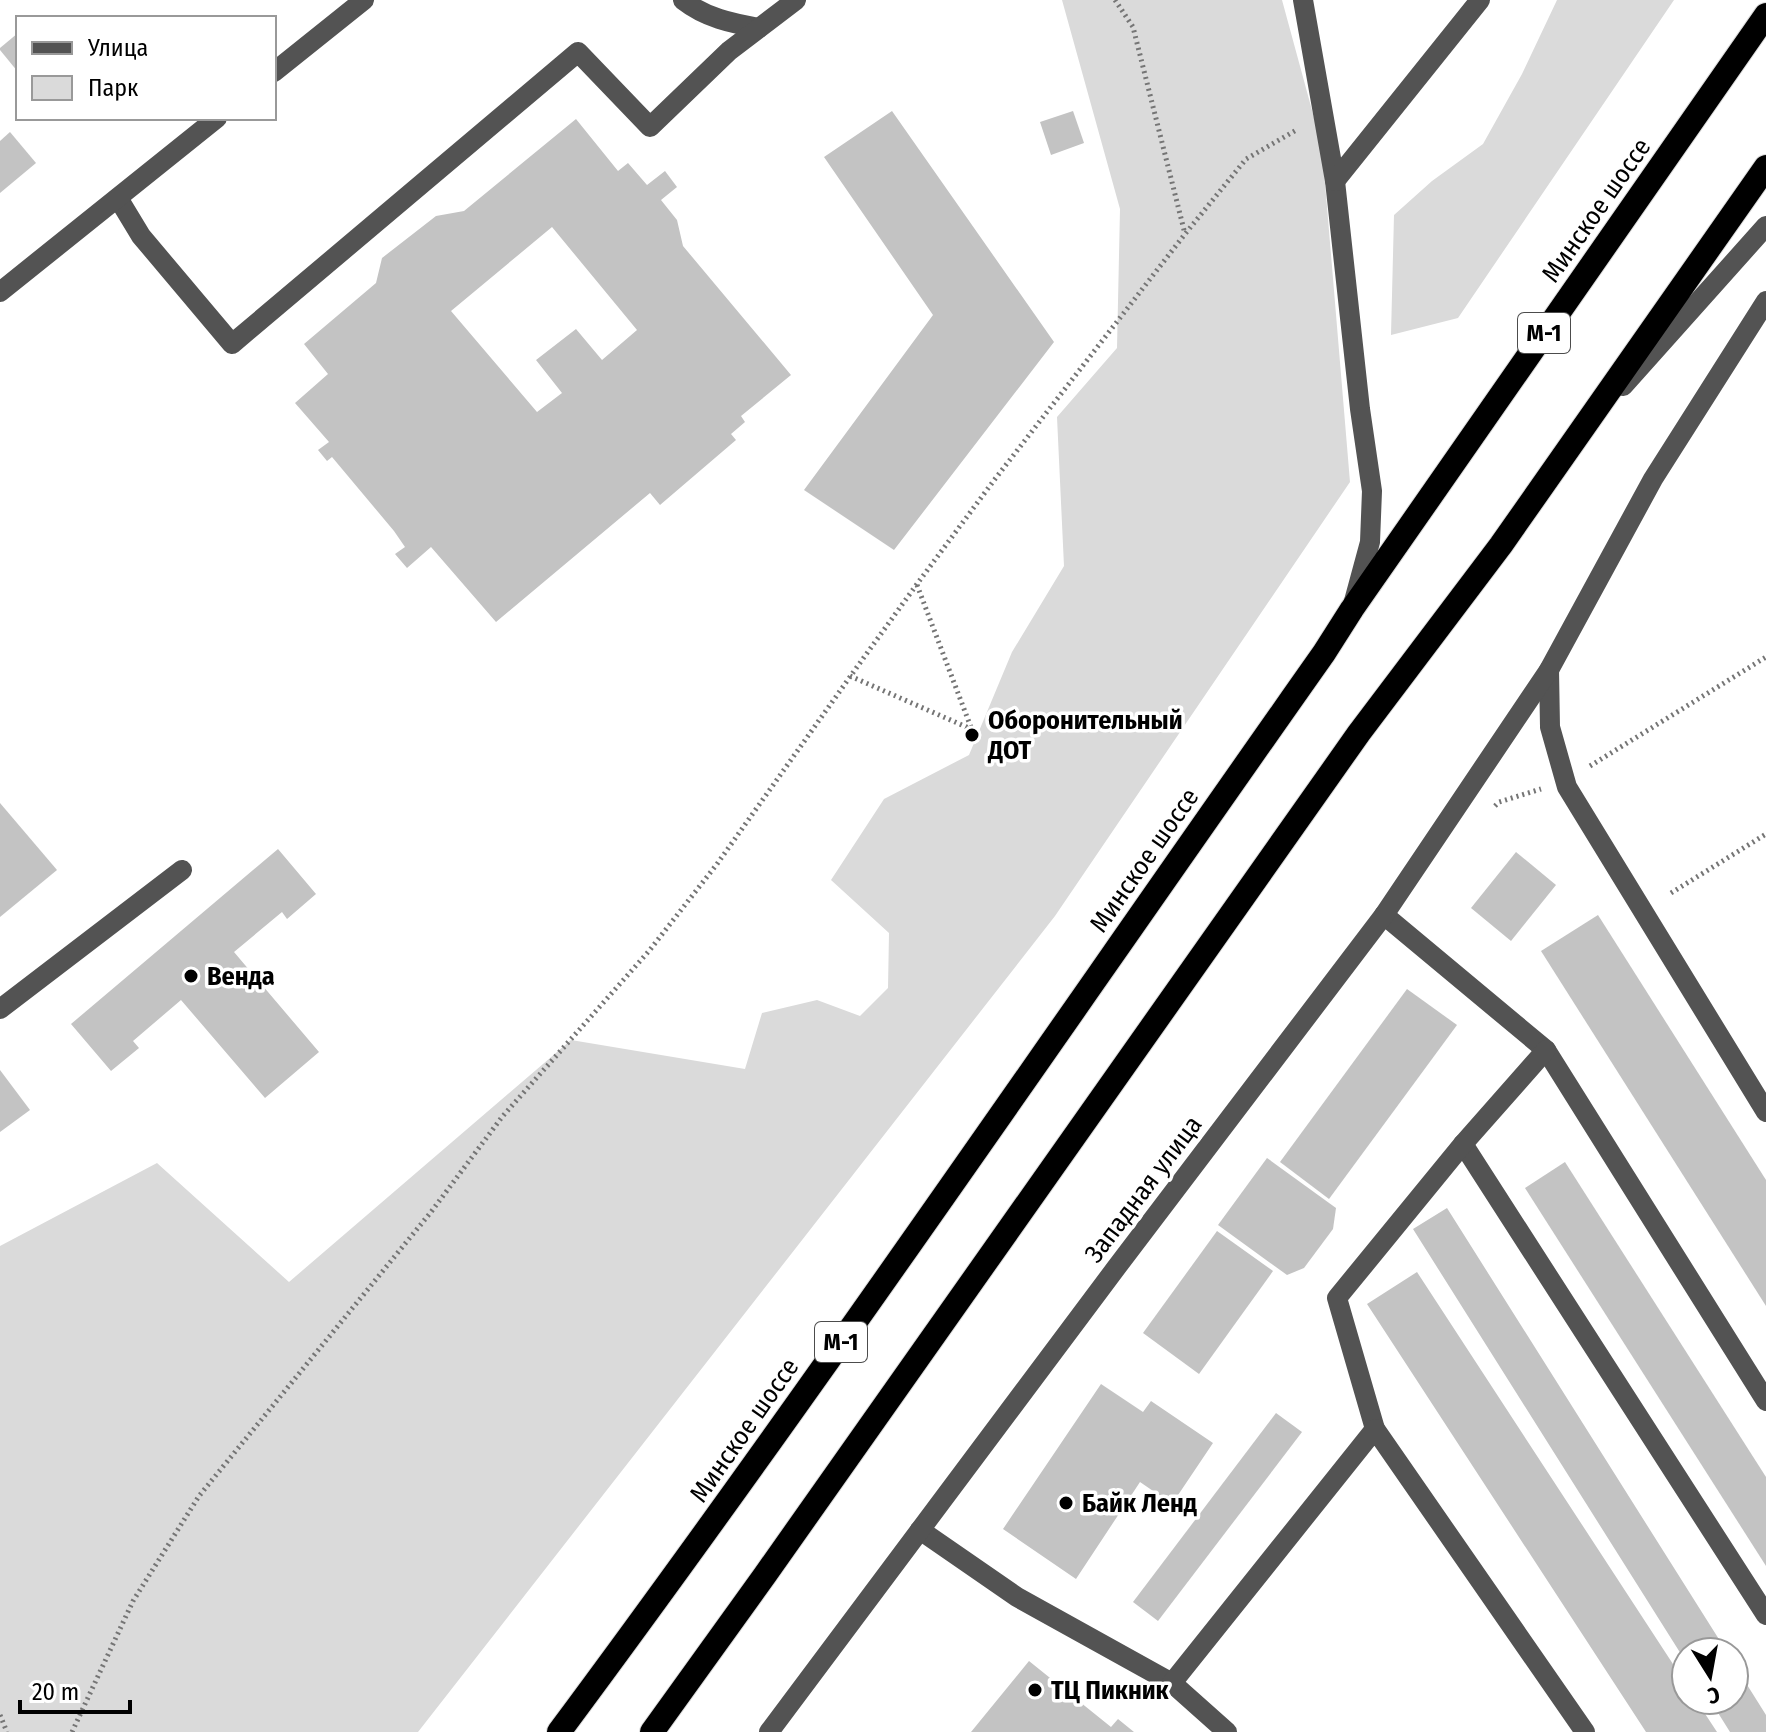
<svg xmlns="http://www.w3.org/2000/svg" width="1766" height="1732" font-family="'Fira Sans Condensed',sans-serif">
	<rect width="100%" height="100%" fill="#fff"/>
	<g fill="#dadada">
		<path d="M1062 0H1282L1322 147 1350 482 1055 916 418 1732H0V1246L157 1163 289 1282 571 1040 745 1069 762 1013 817 1000 860 1016 888 988 889 933 831 880 884 799 969 755 1012 652 1064 566 1057 417 1117 348 1120 209Z"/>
		<path d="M1557 0H1674L1458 318 1391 335 1394 215 1432 181 1483 144 1522 74Z"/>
	</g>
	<g fill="#c3c3c3" fill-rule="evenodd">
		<path d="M18 33V72L0 50V48Z"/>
		<path d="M892 111 1054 342 894 550 804 490 933 315 824 157Z"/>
		<path d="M1073 111 1084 143 1051 155 1040 122Z"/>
		<path d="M576 119 618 171 628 163 647 185 665 171 677 187 661 200 677 220 683 246 791 375 741 416 745 422 731 434 736 440 660 505 650 493 496 622 431 547 407 568 395 554 405 547 394 531 332 457 327 461 318 450 329 442 295 403 328 374 304 344 376 283 382 258 436 216 464 211ZM552 227 637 330 602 360 576 329 536 360 562 393 537 412 451 311Z"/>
		<path d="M10 132 36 163 0 193V141Z"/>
		<path d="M0 803 57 870 0 917Z"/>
		<path d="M278 849 316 894 287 919 282 912 234 952 319 1052 265 1098 181 1000 133 1041 139 1048 111 1071 71 1024Z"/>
		<path d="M1516 852 1556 885 1511 941 1471 908Z"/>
		<path d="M1598 915 1766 1180V1306L1541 951Z"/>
		<path d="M1407 989 1457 1025 1329 1199 1280 1162Z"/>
		<path d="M0 1070 30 1110 0 1132Z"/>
		<path d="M1267 1158 1336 1208 1333 1229 1304 1268 1287 1275 1218 1225Z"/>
		<path d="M1565 1162 1766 1477V1566L1525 1188Z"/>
		<path d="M1447 1208 1727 1652H1686V1662L1413 1229Z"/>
		<path d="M1217 1231 1273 1271 1199 1374 1143 1333Z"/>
		<path d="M1417 1272 1686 1684V1700H1696L1717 1732H1646L1367 1304Z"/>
		<path d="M1101 1384 1143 1412 1151 1401 1213 1443 1172 1504 1140 1482 1076 1579 1003 1529Z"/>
		<path d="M1276 1413 1302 1432 1158 1621 1133 1602Z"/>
		<path d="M1029 1661 1111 1727 1118 1719 1134 1732H971Z"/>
		<path d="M1734 1664 1766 1715V1732H1730L1710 1700H1734Z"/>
	</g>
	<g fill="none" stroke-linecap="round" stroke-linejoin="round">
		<g stroke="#dbdbdb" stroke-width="26">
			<g id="highway">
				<path d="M559 1732C822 1378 1070 1013 1324 653L1352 609 1766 15"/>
				<path d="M652 1732 765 1575 1359 733 1501 545 1766 167"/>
			</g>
		</g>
		<g stroke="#757575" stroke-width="5" stroke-dasharray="2 4" stroke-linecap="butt">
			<path d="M1115 0 1133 27 1185 234"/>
			<path d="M917 585 972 730"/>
			<path d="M850 676 971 729"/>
			<path d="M1590 766 1766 657"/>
			<path d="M1495 806 1499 802 1541 789"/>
			<path d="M1671 893 1766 834"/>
			<path d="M0 1715 7 1732"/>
			<path d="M72 1732 133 1601 199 1496 431 1212 502 1117 649 951 717 864 857 667 917 584 995 479 1185 234 1246 159 1298 129"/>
		</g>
		<g stroke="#535353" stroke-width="20">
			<path d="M683 0C706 18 731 23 759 28"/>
			<path d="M1303 0 1335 181 1360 409 1372 491 1370 542 1354 601"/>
			<path d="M274 72 364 0"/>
			<path d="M1335 181 1480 0"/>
			<path d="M118 198 141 236 232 344 578 52 650 127 729 51 796 0"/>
			<path d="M0 292 217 118"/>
			<path d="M1623 386 1766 226"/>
			<path d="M1549 670 1550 727 1567 787 1766 1112"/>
			<path d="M1384 915 1546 1050 1766 1401"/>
			<path d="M0 1009 182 870"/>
			<path d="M1463 1144 1766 1615"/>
			<path d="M1375 1429 1337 1298 1463 1144 1546 1050"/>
			<path d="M920 1530 1017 1597 1172 1683 1227 1732"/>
			<path d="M1172 1683 1375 1429 1585 1732"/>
			<path d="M769 1732 1116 1268 1384 915 1549 670 1653 479 1766 301"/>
		</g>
		<use href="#highway" stroke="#000" stroke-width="24"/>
	</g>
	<g fill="#000" stroke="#fff" stroke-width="3">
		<circle cx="972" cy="735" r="8"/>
		<circle cx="191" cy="976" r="8"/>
		<circle cx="1066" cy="1503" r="8"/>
		<circle cx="1035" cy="1690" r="8"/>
	</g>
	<g text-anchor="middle" stroke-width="7" stroke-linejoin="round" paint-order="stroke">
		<g fill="#fff" stroke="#4c4c4c" stroke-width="2">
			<rect x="1518" y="313" width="52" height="40" rx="6"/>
			<rect x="815" y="1322" width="52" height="40" rx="6"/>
		</g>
		<g font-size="24" font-weight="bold" fill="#000">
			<text x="1544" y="341">М-1</text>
			<text x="841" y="1350">М-1</text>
		</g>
		<g font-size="26" fill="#000" stroke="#fff">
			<text transform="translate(1596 210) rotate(-55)" y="9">Минское шоссе</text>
			<text transform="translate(1144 860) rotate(-55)" y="9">Минское шоссе</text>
			<text transform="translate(1143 1189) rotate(-53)" y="9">Западная улица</text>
			<text transform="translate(744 1430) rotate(-55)" y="9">Минское шоссе</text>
		</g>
		<g font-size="26" font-weight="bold" fill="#000" stroke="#fff" text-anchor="start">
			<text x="988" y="729">Оборонительный<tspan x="988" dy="30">ДОТ</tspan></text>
			<text x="207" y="985">Венда</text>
			<text x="1082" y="1512">Байк Ленд</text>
			<text x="1051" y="1699">ТЦ Пикник</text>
		</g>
	</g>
	<rect x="16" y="16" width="260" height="104" fill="#ffffff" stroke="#999999" stroke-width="2"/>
	<rect x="32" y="42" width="40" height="12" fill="#535353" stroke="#999999" stroke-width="2"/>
	<text x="88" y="56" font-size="24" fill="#000000">Улица</text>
	<rect x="32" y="76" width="40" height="24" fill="#dadada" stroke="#999999" stroke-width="2"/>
	<text x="88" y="96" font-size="24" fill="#000000">Парк</text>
	<g transform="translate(1710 1676) rotate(169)"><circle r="38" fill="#ffffff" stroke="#999999" stroke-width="2"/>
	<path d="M0-6L14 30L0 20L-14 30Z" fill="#000000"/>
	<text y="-12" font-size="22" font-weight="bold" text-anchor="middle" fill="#000000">С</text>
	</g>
	<path d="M20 1700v12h110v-12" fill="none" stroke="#000000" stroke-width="4"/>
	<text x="32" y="1700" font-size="24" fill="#000000" stroke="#ffffff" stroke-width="6" paint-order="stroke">20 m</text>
</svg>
